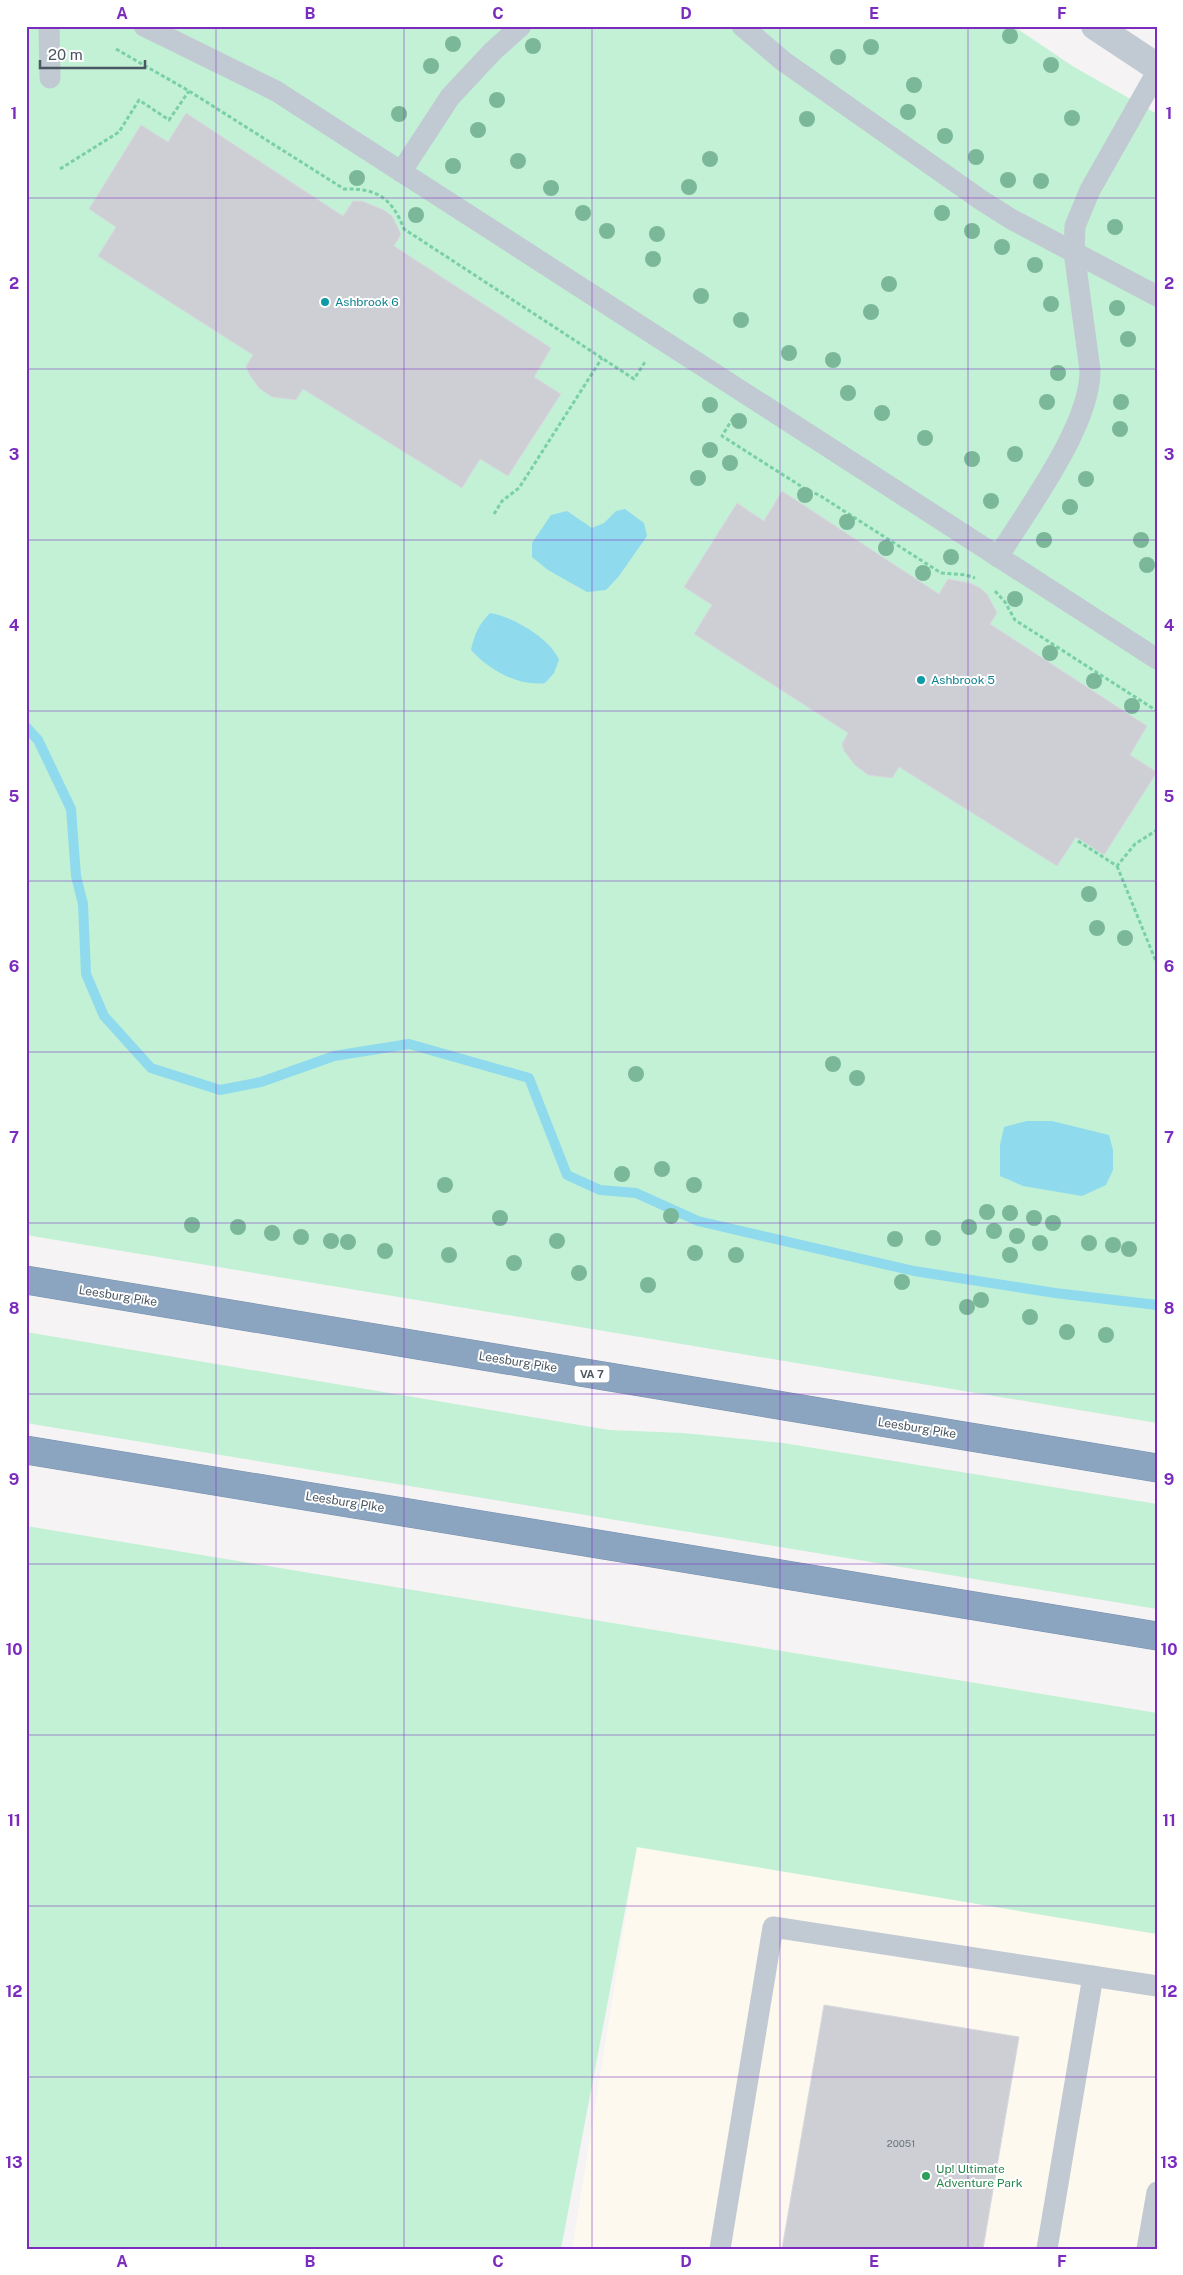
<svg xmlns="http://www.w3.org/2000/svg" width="1183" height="2275" font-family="'Public Sans',sans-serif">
	<rect width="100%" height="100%" fill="#f5f3f3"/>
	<path fill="#fdf9ef" d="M637 1847 1157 1934V2249H572Z"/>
	<g fill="#c3f1d5">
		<path d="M26 26H1013L1074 67 1157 114V1423L26 1235Z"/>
		<path d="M26 1332 609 1430 683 1433 783 1443 1157 1504V1609L26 1423Z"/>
		<path d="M26 1526 1157 1713V1934L637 1847 561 2249H26Z"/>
	</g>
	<g fill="#90daee">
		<path d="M625 509 644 523 647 536 619 576 606 590 587 592 548 570 532 557V543L551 515 567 511 592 528 604 523 616 511Z"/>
		<path d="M490 613C512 616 551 639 559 660L554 673 545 683C518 687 488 669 471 650 474 635 479 624 490 613Z"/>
		<path d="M1027 1121H1052L1109 1135 1113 1150V1170L1106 1185 1082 1196 1023 1186 1000 1176V1145L1004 1127Z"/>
	</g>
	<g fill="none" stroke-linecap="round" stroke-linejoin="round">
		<path stroke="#90daee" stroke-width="10" d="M26 727 38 740 71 809 76 876 83 904 86 974 104 1016 151 1068 220 1090 261 1082 334 1056 409 1044 529 1078 567 1175 600 1190 636 1193 698 1221 914 1271 1055 1293 1157 1305"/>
	</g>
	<g fill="#cdcfd5" stroke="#d7d9de">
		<path d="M186 113 343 216 353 201H362L384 210 392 216 401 234 394 246 551 348 534 377 561 394 508 476 480 459 462 488 303 389 296 400 272 397 259 388 249 374 246 366 253 355 98 256 116 227 89 209 141 125 168 142Z"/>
		<path d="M782 491 939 594 948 579 970 583 980 588 987 594 997 613 990 624 1147 726 1130 755 1157 772 1104 855 1076 837 1057 866 899 767 892 778 868 775 855 765 844 751 842 744 848 733 694 634 712 605 684 587 737 503 764 521Z"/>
		<path d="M824 2005 1019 2037 983 2249H782Z"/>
	</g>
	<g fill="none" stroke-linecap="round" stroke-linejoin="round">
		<g stroke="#7690ad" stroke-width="29">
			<g id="highway">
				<path d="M26 1280 1157 1468"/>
				<path d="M26 1450 1157 1636"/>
			</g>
		</g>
		<g stroke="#7ad0a6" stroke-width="3" stroke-dasharray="4 2.5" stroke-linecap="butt">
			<path d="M116 49 189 91 344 189C377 188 392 198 404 229L634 379 645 362"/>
			<path d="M60 169 119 132 139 100 169 120 189 91"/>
			<path d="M733 418 722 436 807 490 819 495 941 573 966 575 975 578"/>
			<path d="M494 514 502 501 519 488 602 358"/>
			<path d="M995 591 1005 602 1015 620 1157 711"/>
			<path d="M1078 841 1117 866 1135 844 1157 830"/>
			<path d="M1117 866 1157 964"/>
		</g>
		<g stroke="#c1cad2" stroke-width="21">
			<path d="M49 26 50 78"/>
			<path d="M144 26 276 91 1157 659"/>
			<path d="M742 26 783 61 981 200 1011 219 1157 296"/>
			<path d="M401 172 450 97 493 51 521 26"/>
			<path d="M998 557C1027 510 1091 425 1090 370L1074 252 1075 226 1090 190 1157 72"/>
			<path d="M720 2249 773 1927 1157 1986"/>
			<path d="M1047 2249 1093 1976"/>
			<path d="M1147 2249 1157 2192"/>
		</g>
		<path stroke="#c1cad2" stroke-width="28" d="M1095 26 1157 67"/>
		<use href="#highway" stroke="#8ba5c1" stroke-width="28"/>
	</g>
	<g fill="#7bb799">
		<circle cx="1010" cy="36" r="8"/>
		<circle cx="453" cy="44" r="8"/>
		<circle cx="533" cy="46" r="8"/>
		<circle cx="871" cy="47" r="8"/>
		<circle cx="838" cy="57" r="8"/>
		<circle cx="1051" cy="65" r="8"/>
		<circle cx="431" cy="66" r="8"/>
		<circle cx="914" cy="85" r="8"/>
		<circle cx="497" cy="100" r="8"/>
		<circle cx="908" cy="112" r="8"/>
		<circle cx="399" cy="114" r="8"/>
		<circle cx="1072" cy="118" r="8"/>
		<circle cx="807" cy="119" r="8"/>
		<circle cx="478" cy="130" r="8"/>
		<circle cx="945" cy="136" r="8"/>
		<circle cx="976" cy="157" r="8"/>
		<circle cx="710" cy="159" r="8"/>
		<circle cx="518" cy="161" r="8"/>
		<circle cx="453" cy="166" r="8"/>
		<circle cx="357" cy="178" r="8"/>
		<circle cx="1008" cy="180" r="8"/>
		<circle cx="1041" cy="181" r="8"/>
		<circle cx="689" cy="187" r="8"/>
		<circle cx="551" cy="188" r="8"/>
		<circle cx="583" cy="213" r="8"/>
		<circle cx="942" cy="213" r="8"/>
		<circle cx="416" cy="215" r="8"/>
		<circle cx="1115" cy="227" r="8"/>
		<circle cx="607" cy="231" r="8"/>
		<circle cx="972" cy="231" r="8"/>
		<circle cx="657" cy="234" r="8"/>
		<circle cx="1002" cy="247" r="8"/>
		<circle cx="653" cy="259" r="8"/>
		<circle cx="1035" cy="265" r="8"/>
		<circle cx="889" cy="284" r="8"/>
		<circle cx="701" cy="296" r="8"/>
		<circle cx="1051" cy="304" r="8"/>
		<circle cx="1117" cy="308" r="8"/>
		<circle cx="871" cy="312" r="8"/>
		<circle cx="741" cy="320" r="8"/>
		<circle cx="1128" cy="339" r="8"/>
		<circle cx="789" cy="353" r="8"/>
		<circle cx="833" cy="360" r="8"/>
		<circle cx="1058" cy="373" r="8"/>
		<circle cx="848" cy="393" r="8"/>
		<circle cx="1047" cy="402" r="8"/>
		<circle cx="1121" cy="402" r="8"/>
		<circle cx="710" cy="405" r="8"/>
		<circle cx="882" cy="413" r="8"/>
		<circle cx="739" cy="421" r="8"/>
		<circle cx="1120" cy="429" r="8"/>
		<circle cx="925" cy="438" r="8"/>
		<circle cx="710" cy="450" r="8"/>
		<circle cx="1015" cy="454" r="8"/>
		<circle cx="972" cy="459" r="8"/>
		<circle cx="730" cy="463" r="8"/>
		<circle cx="698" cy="478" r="8"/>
		<circle cx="1086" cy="479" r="8"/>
		<circle cx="805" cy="495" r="8"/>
		<circle cx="991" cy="501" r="8"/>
		<circle cx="1070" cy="507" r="8"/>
		<circle cx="847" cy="522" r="8"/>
		<circle cx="1044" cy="540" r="8"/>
		<circle cx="1141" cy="540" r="8"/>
		<circle cx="886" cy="548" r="8"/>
		<circle cx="951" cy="557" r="8"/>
		<circle cx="1147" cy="565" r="8"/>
		<circle cx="923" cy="573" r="8"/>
		<circle cx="1015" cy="599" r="8"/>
		<circle cx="1050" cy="653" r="8"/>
		<circle cx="1094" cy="681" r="8"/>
		<circle cx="1132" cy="706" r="8"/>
		<circle cx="1089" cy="894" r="8"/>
		<circle cx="1097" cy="928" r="8"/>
		<circle cx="1125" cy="938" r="8"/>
		<circle cx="833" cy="1064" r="8"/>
		<circle cx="636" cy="1074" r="8"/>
		<circle cx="857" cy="1078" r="8"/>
		<circle cx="662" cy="1169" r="8"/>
		<circle cx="622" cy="1174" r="8"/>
		<circle cx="445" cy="1185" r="8"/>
		<circle cx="694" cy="1185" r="8"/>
		<circle cx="987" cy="1212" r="8"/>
		<circle cx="1010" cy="1213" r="8"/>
		<circle cx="671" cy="1216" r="8"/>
		<circle cx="500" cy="1218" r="8"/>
		<circle cx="1034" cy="1218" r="8"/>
		<circle cx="1053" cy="1223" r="8"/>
		<circle cx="192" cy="1225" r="8"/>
		<circle cx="238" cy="1227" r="8"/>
		<circle cx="969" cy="1227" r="8"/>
		<circle cx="994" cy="1231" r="8"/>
		<circle cx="272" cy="1233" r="8"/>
		<circle cx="1017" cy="1236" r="8"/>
		<circle cx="301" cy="1237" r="8"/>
		<circle cx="933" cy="1238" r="8"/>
		<circle cx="895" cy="1239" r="8"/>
		<circle cx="331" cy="1241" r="8"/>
		<circle cx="557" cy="1241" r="8"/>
		<circle cx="348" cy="1242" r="8"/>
		<circle cx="1040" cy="1243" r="8"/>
		<circle cx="1089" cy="1243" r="8"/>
		<circle cx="1113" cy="1245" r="8"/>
		<circle cx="1129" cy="1249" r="8"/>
		<circle cx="385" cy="1251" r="8"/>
		<circle cx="695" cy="1253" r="8"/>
		<circle cx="449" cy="1255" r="8"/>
		<circle cx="736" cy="1255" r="8"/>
		<circle cx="1010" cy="1255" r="8"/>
		<circle cx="514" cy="1263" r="8"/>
		<circle cx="579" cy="1273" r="8"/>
		<circle cx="902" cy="1282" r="8"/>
		<circle cx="648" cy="1285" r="8"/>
		<circle cx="981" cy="1300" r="8"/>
		<circle cx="967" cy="1307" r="8"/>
		<circle cx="1030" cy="1317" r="8"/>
		<circle cx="1067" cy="1332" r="8"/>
		<circle cx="1106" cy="1335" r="8"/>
	</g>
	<path fill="none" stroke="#7b2cbf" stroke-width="1" stroke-opacity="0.55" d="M216 26V2249M404 26V2249M592 26V2249M780 26V2249M968 26V2249M26 198H1157M26 369H1157M26 540H1157M26 711H1157M26 881H1157M26 1052H1157M26 1223H1157M26 1394H1157M26 1564H1157M26 1735H1157M26 1906H1157M26 2077H1157"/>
	<g fill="#0f9aa8" stroke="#fff" stroke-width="2">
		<circle cx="325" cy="302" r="5"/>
		<circle cx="921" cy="680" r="5"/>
	</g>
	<circle fill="#2e9e5b" stroke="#fff" stroke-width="2" cx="926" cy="2176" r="5"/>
	<g text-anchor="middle" stroke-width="4" stroke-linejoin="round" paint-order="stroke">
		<g font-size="10" fill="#6b747e">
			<text x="901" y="2147">20051</text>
		</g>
		<rect fill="#fff" stroke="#808990" stroke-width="1" x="574.5" y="1365.5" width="35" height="17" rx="4"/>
		<g font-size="11" font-weight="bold" fill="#4a5661">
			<text x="592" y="1378">VA 7</text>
		</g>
		<g font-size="12" fill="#0d838f" stroke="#fff" text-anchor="start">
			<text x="335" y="306">Ashbrook 6</text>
			<text x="931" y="684">Ashbrook 5</text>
		</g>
		<g font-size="12" fill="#4a5661" stroke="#fff">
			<text transform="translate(118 1296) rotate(9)" y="4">Leesburg Pike</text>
			<text transform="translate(518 1362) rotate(9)" y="4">Leesburg Pike</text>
			<text transform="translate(917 1428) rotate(9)" y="4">Leesburg Pike</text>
			<text transform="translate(345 1502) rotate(9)" y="4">Leesburg PIke</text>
		</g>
		<g font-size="12" fill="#27864d" stroke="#fff" text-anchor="start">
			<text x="936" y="2173">Up! Ultimate<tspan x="936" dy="14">Adventure Park</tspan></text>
		</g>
	</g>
	<rect width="1183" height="2275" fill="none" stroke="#ffffff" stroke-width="55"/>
	<path d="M40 60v8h105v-8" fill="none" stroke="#4a5661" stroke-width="2.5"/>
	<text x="48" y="60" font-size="15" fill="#4a5661" stroke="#ffffff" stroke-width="4" paint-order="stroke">20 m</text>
	<rect x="28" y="28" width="1128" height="2220" fill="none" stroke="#7b2cbf" stroke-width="2"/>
	<g font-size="16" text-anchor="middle" font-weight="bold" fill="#7b2cbf">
		<text x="122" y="19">A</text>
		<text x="310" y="19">B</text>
		<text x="498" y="19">C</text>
		<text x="686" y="19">D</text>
		<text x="874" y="19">E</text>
		<text x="1062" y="19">F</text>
		<text x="14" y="119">1</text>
		<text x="1169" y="119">1</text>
		<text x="14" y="289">2</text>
		<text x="1169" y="289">2</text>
		<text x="14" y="460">3</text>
		<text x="1169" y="460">3</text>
		<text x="14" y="631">4</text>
		<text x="1169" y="631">4</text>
		<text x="14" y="802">5</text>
		<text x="1169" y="802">5</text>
		<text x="14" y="972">6</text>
		<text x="1169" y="972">6</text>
		<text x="14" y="1143">7</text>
		<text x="1169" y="1143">7</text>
		<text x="14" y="1314">8</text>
		<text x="1169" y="1314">8</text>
		<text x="14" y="1485">9</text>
		<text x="1169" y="1485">9</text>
		<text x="14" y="1655">10</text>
		<text x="1169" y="1655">10</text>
		<text x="14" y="1826">11</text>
		<text x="1169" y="1826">11</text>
		<text x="14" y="1997">12</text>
		<text x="1169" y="1997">12</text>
		<text x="14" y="2168">13</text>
		<text x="1169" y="2168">13</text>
		<text x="122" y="2267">A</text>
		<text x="310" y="2267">B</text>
		<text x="498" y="2267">C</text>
		<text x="686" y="2267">D</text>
		<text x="874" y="2267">E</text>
		<text x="1062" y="2267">F</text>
	</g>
</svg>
